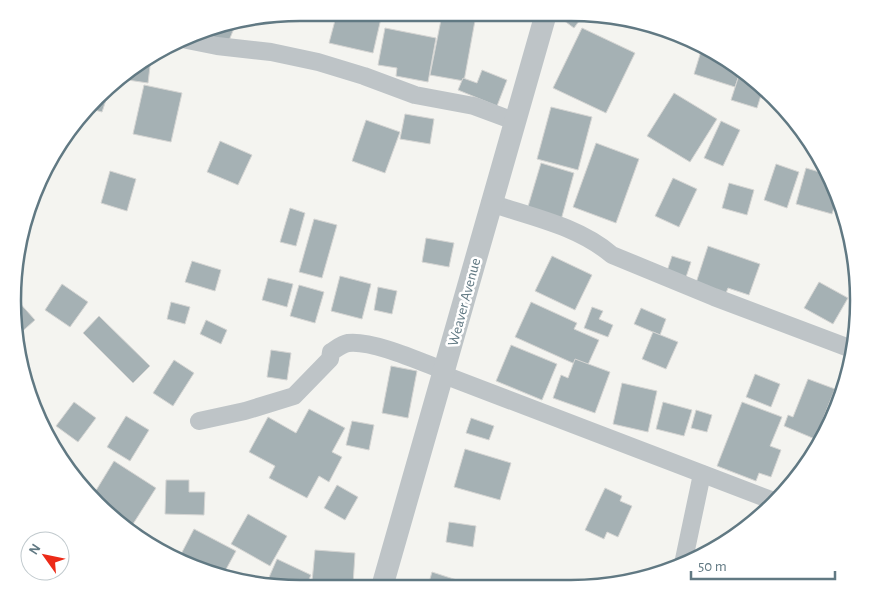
<svg xmlns="http://www.w3.org/2000/svg" width="871" height="601" font-family="'Alegreya Sans',sans-serif">
	<rect width="100%" height="100%" fill="#f4f4f0"/>
	<g fill="#a5b1b4" stroke="#d5d5d3">
		<path d="M337 13 382 14 373 53 329 43Z"/>
		<path d="M442 15H476L464 81 430 75Z"/>
		<path d="M559 17H582L574 28Z"/>
		<path d="M237 21 228 43 204 33 226 22Z"/>
		<path d="M385 28 436 38 428 82 396 76 397 68 378 65Z"/>
		<path d="M582 28 635 53 606 113 553 88Z"/>
		<path d="M667 32 698 42 740 72 735 87 694 74 702 48 665 37Z"/>
		<path d="M148 58H151L148 83 121 79 141 61Z"/>
		<path d="M482 70 507 80 497 106 458 90 463 78 477 83Z"/>
		<path d="M740 72 763 89 757 108 731 100Z"/>
		<path d="M144 85 182 93 171 142 133 134Z"/>
		<path d="M110 88 102 112 87 108Z"/>
		<path d="M674 93 717 119 690 162 647 136Z"/>
		<path d="M551 107 592 117 578 170 537 159Z"/>
		<path d="M405 114 434 119 430 144 400 139Z"/>
		<path d="M366 120 400 132 385 173 352 161Z"/>
		<path d="M721 121 740 130 723 166 704 158Z"/>
		<path d="M220 141 252 155 238 185 207 172Z"/>
		<path d="M596 143 639 159 616 223 573 207Z"/>
		<path d="M541 163 574 173 561 220 527 210Z"/>
		<path d="M776 164 799 172 787 208 764 200Z"/>
		<path d="M806 168 826 174 837 191 838 196 832 214 796 204Z"/>
		<path d="M110 171 136 179 127 211 101 203Z"/>
		<path d="M673 178 697 189 679 227 655 216Z"/>
		<path d="M729 183 754 190 747 215 722 208Z"/>
		<path d="M290 208 305 213 296 246 280 242Z"/>
		<path d="M314 219 337 225 322 278 299 272Z"/>
		<path d="M426 238 454 243 449 267 422 262Z"/>
		<path d="M708 246 760 264 749 295 728 288 726 293 696 283Z"/>
		<path d="M552 256 592 275 575 310 535 291Z"/>
		<path d="M672 256 691 262 686 277 667 271Z"/>
		<path d="M192 261 221 270 215 291 185 282Z"/>
		<path d="M340 276 371 284 362 319 331 311Z"/>
		<path d="M268 278 293 284 287 307 262 300Z"/>
		<path d="M819 282 848 298 833 324 804 308Z"/>
		<path d="M62 284 88 302 70 327 45 310Z"/>
		<path d="M299 285 324 292 315 323 290 316Z"/>
		<path d="M378 287 397 291 392 314 374 310Z"/>
		<path d="M17 300 35 320 17 336 16 301Z"/>
		<path d="M171 302 190 307 185 324 167 319Z"/>
		<path d="M531 302 577 323 574 329 599 340 586 369 515 337Z"/>
		<path d="M592 307 603 311 599 319 613 325 608 337 584 328Z"/>
		<path d="M641 308 666 319 660 335 634 324Z"/>
		<path d="M99 316 150 366 133 383 83 333Z"/>
		<path d="M206 320 227 330 221 344 200 334Z"/>
		<path d="M653 332 678 342 666 369 642 359Z"/>
		<path d="M511 345 557 364 542 400 496 381Z"/>
		<path d="M271 350 291 353 287 380 267 377Z"/>
		<path d="M575 359 610 372 595 413 553 398 561 375 568 378Z"/>
		<path d="M174 360 194 373 173 406 153 393Z"/>
		<path d="M391 366 417 371 408 418 382 413Z"/>
		<path d="M755 374 780 384 771 407 746 397Z"/>
		<path d="M808 379 835 389 815 439 784 426 788 415 793 417Z"/>
		<path d="M622 383 657 391 648 432 613 424Z"/>
		<path d="M835 389 840 391 836 411 817 440 815 439Z"/>
		<path d="M74 402 96 418 78 442 56 426Z"/>
		<path d="M663 402 692 410 684 436 656 429Z"/>
		<path d="M742 402 782 417 770 446 781 450 771 477 759 473 756 481 717 466Z"/>
		<path d="M309 409 345 428 332 452 342 457 329 482 319 476 307 498 269 478 275 466 249 452 268 417 296 433Z"/>
		<path d="M696 410 712 415 707 432 691 428Z"/>
		<path d="M126 416 149 430 130 461 107 447Z"/>
		<path d="M471 418 494 426 489 440 466 433Z"/>
		<path d="M352 421 374 425 369 450 346 445Z"/>
		<path d="M465 449 511 463 500 500 454 487Z"/>
		<path d="M114 461 156 488 133 524 92 497Z"/>
		<path d="M166 480H189V492H205L204 515 165 514Z"/>
		<path d="M337 485 358 497 345 520 324 508Z"/>
		<path d="M605 488 622 496 620 501 632 506 618 537 607 532 604 539 585 530Z"/>
		<path d="M248 514 287 536 270 566 231 544Z"/>
		<path d="M449 522 476 526 473 547 446 542Z"/>
		<path d="M194 529 236 551 224 573 198 568 179 558Z"/>
		<path d="M315 550 355 553 353 585 312 582Z"/>
		<path d="M277 559 311 575 305 588 267 582Z"/>
		<path d="M432 572 469 584V586H428Z"/>
	</g>
	<g fill="none" stroke-linecap="round" stroke-linejoin="round">
		<g stroke="#bec4c7" stroke-width="18">
			<path d="M187 40 217 46 271 52 318 62 364 76 415 95 474 106 514 121"/>
			<path d="M490 203C532 217 578 226 612 255L714 297 849 348"/>
			<path d="M444 375 776 502"/>
			<path d="M199 421 245 411 294 396 330 359 331 352C336 349 342 344 348 343 373 340 421 362 445 371"/>
			<path d="M683 564 702 474"/>
		</g>
		<path stroke="#bec4c7" stroke-width="22" d="M382 587 545 17"/>
	</g>
	<g text-anchor="middle" stroke-width="5" stroke-linejoin="round" paint-order="stroke">
		<g font-size="15" fill="#617983" stroke="#fff">
			<text transform="translate(464 302) rotate(-75)" y="5">Weaver Avenue</text>
		</g>
	</g>
	<path d="M0 0H871V601H0ZM300 21H571A279 279 0 0 1 850 300V301A279 279 0 0 1 571 580H300A279 279 0 0 1 21 301V300A279 279 0 0 1 300 21Z" fill="#fff" fill-rule="evenodd"/>
	<path fill="none" stroke="#617983" stroke-width="2.5" d="M300 21H571A279 279 0 0 1 850 300V301A279 279 0 0 1 571 580H300A279 279 0 0 1 21 301V300A279 279 0 0 1 300 21Z"/>
	<g transform="translate(45 556) rotate(303)"><circle r="24" fill="#ffffff" stroke="#c0c9cd"/>
	<path d="M0-4L9 19L0 12L-9 19Z" fill="#ec2a18"/>
	<text y="-8" font-size="14" font-weight="bold" text-anchor="middle" fill="#617983">N</text>
	</g>
	<path d="M691 571v8h144v-8" fill="none" stroke="#617983" stroke-width="2.5"/>
	<text x="698" y="571" font-size="15" fill="#617983" stroke="#ffffff" stroke-width="4" paint-order="stroke">50 m</text>
</svg>
